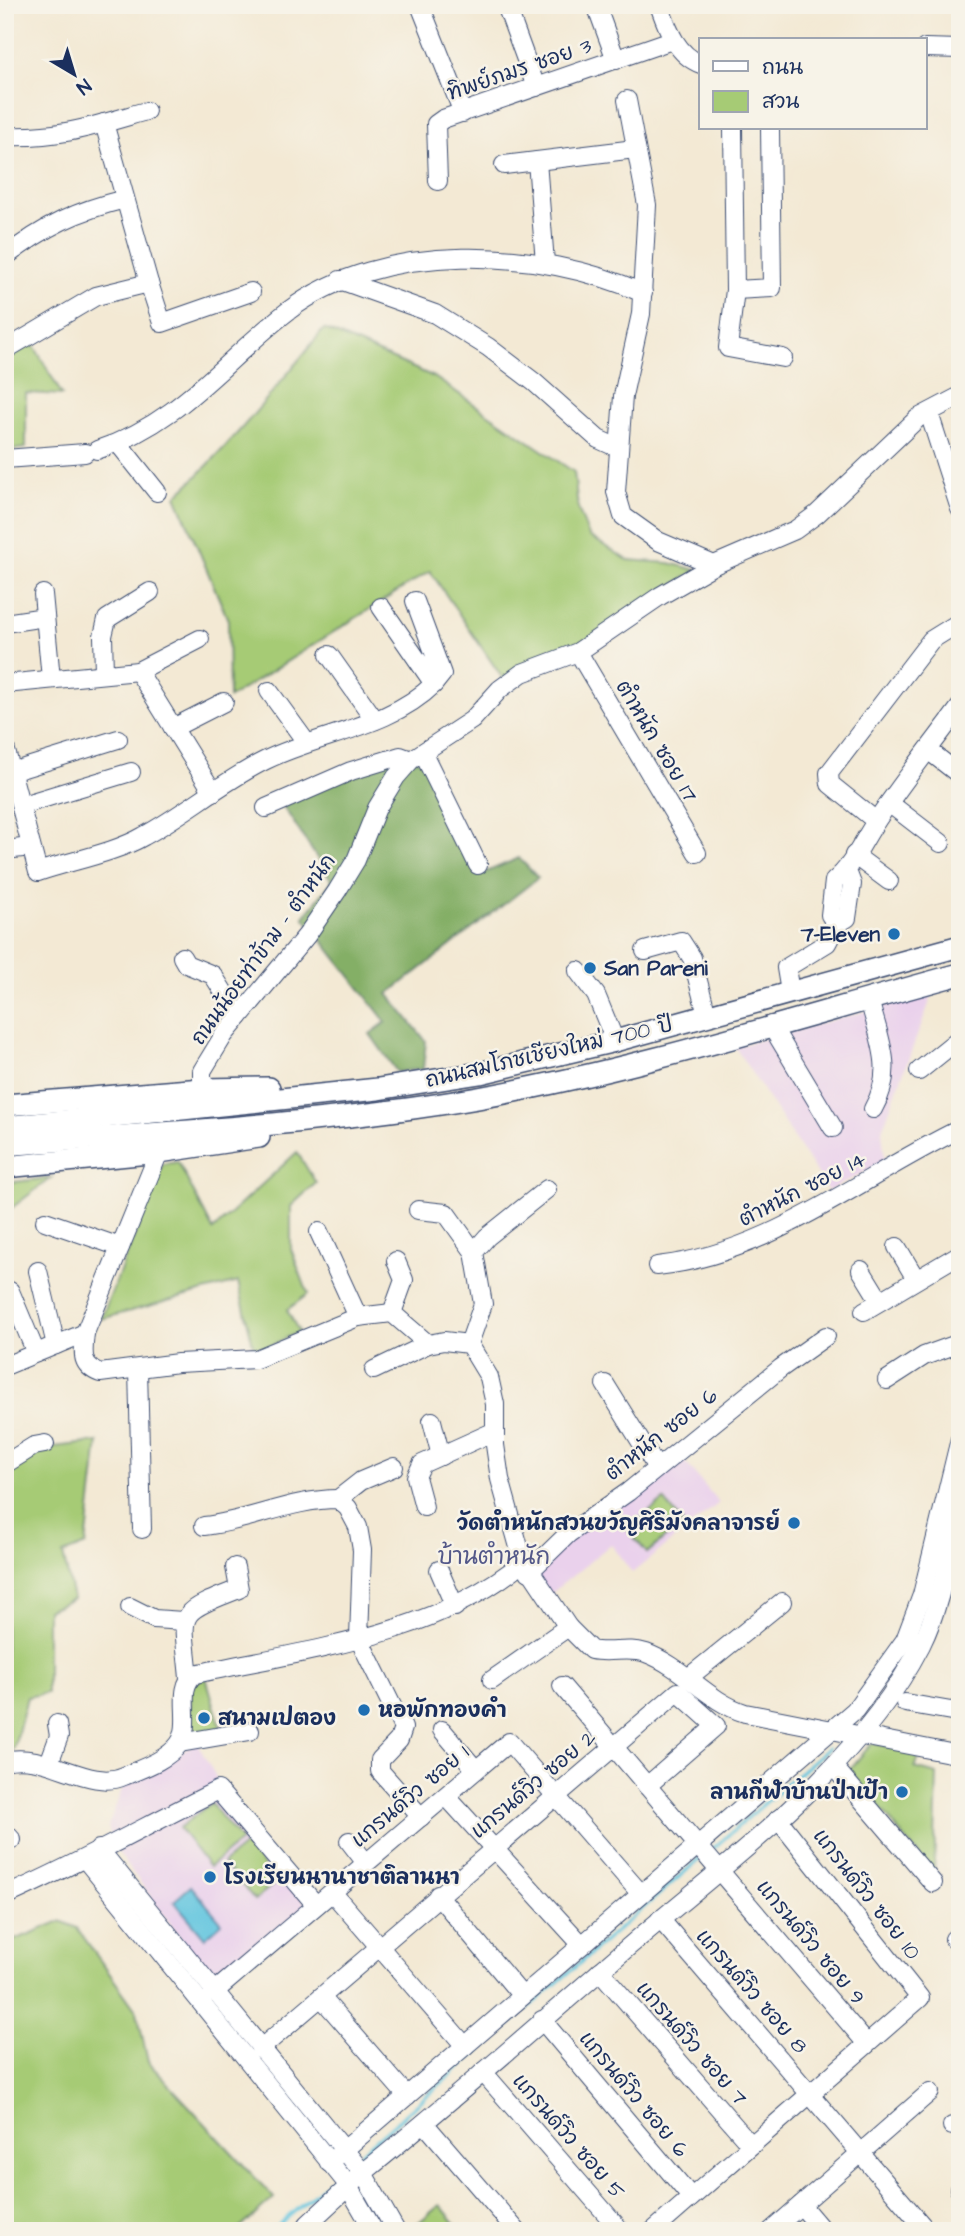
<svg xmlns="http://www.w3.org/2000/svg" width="965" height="2236" font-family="'Architects Daughter','Playpen Sans Thai',sans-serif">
	<rect width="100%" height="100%" fill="#f7f3e8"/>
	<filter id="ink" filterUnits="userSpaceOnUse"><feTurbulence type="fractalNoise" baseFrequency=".0143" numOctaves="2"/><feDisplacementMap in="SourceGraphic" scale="14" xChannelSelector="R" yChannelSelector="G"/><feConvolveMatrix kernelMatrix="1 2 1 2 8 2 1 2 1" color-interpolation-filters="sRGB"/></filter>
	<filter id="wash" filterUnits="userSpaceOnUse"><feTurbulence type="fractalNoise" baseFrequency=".00686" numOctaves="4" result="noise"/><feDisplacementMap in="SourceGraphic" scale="28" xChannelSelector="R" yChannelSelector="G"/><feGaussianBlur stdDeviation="1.57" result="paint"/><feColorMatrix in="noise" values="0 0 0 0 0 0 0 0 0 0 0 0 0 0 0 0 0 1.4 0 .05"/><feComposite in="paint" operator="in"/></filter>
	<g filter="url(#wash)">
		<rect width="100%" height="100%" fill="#f3e9d4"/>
		<g fill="#ead1ec">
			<path d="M933 993 882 1130 885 1161 828 1191 735 1047Z"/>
			<path d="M677 1452 719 1503 632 1573 611 1544 548 1596 530 1568Z"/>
			<path d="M197 1743 216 1777 219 1796 308 1906 215 1985 115 1848 108 1826 123 1787Z"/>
		</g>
		<g fill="#a6cb75" stroke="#607d6a" stroke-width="2">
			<path d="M324 329 434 377 574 472 578 508 589 536 628 560 669 563 697 570 580 645 503 679 430 571 229 698 228 620 176 496C231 446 277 386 324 329Z"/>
			<path d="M32 342 62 395 26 393V448L5 451V361Z"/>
			<path d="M297 1152 316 1183 291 1206V1249L308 1294 287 1310 299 1332 255 1353 238 1282 101 1319 163 1164 178 1162 213 1230Z"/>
			<path d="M51 1178 5 1213V1183Z"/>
			<path d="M98 1442 86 1545 63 1554 73 1599 47 1610V1693L27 1697 14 1748 5 1753V1535L8 1533 5 1527V1468L36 1449Z"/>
			<path d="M664 1500 683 1523 647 1553 627 1529Z"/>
			<path d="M206 1677 222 1732 188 1738 192 1683Z"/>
			<path d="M872 1743 921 1752 915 1768 937 1774 934 1874 849 1770Z"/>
			<path d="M211 1803 241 1841 209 1867 179 1828Z"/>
			<path d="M245 1845 277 1881 255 1900 223 1863Z"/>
			<path d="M61 1921 77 1928 137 2012 148 2062 274 2198 237 2231H5V1944Z"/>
			<path d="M440 2205 462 2231H415L413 2227Z"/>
		</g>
		<path fill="#84af66" stroke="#506f62" stroke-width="2" d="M399 755 422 761 484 873 519 858 538 878 388 994 426 1041 423 1069 397 1072 370 1034 386 1022 304 917 332 881 281 803Z"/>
		<path fill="#61c5df" stroke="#3e7a9e" stroke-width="2" d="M191 1886 222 1923 205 1938 174 1901Z"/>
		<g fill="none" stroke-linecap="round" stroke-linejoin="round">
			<g stroke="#61c5df" stroke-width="3.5">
				<path d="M711 1850 828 1748"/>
				<path d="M356 2157 702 1857"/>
				<path d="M319 2221 326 2231"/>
				<path d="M272 2231 335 2176"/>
			</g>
		</g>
	</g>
	<g filter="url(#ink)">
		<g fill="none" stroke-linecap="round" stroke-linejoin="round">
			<g stroke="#3b4b70" stroke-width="20">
				<g id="minor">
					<path d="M420 5 463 113"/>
					<path d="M506 5 536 87"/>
					<path d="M596 5 616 60"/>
					<path d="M659 5C667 27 676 55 701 64"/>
					<path d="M925 48 960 49"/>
					<path d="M627 100 647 205 641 314 623 396 616 492 623 516 658 541 714 565"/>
					<path d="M733 128 735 290 728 348 783 358"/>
					<path d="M5 136C61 138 94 126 146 111"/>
					<path d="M537 161 545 263"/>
					<path d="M504 165 635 149"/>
					<path d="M438 181 436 124 443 119 672 40"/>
					<path d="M5 257C45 226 76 211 125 199"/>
					<path d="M340 280 435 314 488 347 534 382 598 439 618 448"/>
					<path d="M149 283 162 323 251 292"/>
					<path d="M735 290 772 288 770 128"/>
					<path d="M5 350 96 296 149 283 104 123"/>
					<path d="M929 413 960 509"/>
					<path d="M118 443 157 492"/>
					<path d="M97 450C180 423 223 361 288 311 383 239 539 247 643 293"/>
					<path d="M5 459 85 453"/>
					<path d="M43 594 51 679"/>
					<path d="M381 607 434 684 442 674 415 601"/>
					<path d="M5 623 45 617"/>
					<path d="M578 652 697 853"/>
					<path d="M329 655 375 720"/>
					<path d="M138 671 213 792"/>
					<path d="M104 672 103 636 107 619 150 592"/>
					<path d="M5 684 138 671 200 639"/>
					<path d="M269 691 306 742"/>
					<path d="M173 728 224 702"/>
					<path d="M5 747 38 872C70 861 115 853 144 836 186 813 223 781 266 760 321 733 389 728 434 684"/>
					<path d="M928 750 960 775"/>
					<path d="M423 753 478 865"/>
					<path d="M11 772 118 739"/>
					<path d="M889 803 941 843"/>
					<path d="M22 805 131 772"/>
					<path d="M266 808 351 771 400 756 411 760"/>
					<path d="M876 821 830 784 829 773 931 640 960 622"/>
					<path d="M5 850 31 847"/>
					<path d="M854 855 889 881"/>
					<path d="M837 924 830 915 834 881C853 866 863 840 877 820 903 781 932 745 960 707"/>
					<path d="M837 924 847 918 852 884 847 871"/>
					<path d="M645 951 681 941 692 958 707 1015"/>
					<path d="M182 957 186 964 213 975 239 1017"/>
					<path d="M578 971 596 995 615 1041"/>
					<path d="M790 992 786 968 827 943 837 924"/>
					<path d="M869 999C879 1040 896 1069 873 1109"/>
					<path d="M771 1025 833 1128"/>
					<path d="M919 1071 960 1038"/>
					<path d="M202 1089V1071L224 1035 307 935 337 891 356 860 377 808 396 777 411 760 472 720 500 689 522 673 578 652 660 596 714 565 795 530 817 514 918 418 960 396"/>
					<path d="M159 1152 85 1333C83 1353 80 1365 100 1373L178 1363 256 1359 358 1317 392 1313 428 1344 444 1341 469 1344 489 1377 495 1404V1445L500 1479 522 1558 568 1627 591 1650C609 1654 629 1647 646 1653 684 1667 707 1701 745 1713L960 1755"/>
					<path d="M418 1210 446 1213 474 1252"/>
					<path d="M45 1221 120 1247"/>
					<path d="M319 1232 358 1317"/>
					<path d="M897 1247 916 1279"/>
					<path d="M657 1266C770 1254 860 1177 960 1129"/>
					<path d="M861 1270 880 1301"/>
					<path d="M38 1271 56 1345"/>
					<path d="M10 1291 36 1353"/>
					<path d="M864 1311 960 1254"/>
					<path d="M392 1313 404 1280 396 1261"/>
					<path d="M469 1344 483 1304 474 1252 487 1237 547 1189"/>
					<path d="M5 1366 85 1333"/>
					<path d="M138 1369 142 1529"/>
					<path d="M374 1370 428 1344"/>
					<path d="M887 1380 924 1356 960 1343"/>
					<path d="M605 1384 657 1468"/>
					<path d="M432 1421 441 1456"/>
					<path d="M5 1464 34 1446 45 1444"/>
					<path d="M338 1499 361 1481 394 1467"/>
					<path d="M424 1507 416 1477 422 1464 495 1431"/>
					<path d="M204 1526C250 1521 292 1499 338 1499L348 1508 358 1527 362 1550 359 1639 403 1728 399 1740 380 1760V1771L421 1817"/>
					<path d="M439 1570 455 1607"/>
					<path d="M529 1572 568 1534 628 1492 781 1368 826 1336"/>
					<path d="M130 1607 154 1619 183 1621"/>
					<path d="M189 1678C183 1610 173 1615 239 1589L235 1567"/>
					<path d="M688 1678 782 1602"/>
					<path d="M492 1680 568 1627"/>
					<path d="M562 1686 867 2044"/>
					<path d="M905 1703 951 1711 960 1709"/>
					<path d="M442 1730 476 1770"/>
					<path d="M180 1743 250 1731"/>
					<path d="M5 1761C45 1750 90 1792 124 1776 143 1768 167 1760 179 1744 194 1723 174 1689 195 1674 306 1650 433 1637 523 1562"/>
					<path d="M49 1763 59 1736 57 1724"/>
					<path d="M834 1767 933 1883"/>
					<path d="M446 1796 582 1945"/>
					<path d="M5 1832 12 1840"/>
					<path d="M349 1841 366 1863"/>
					<path d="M99 1849 363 2173 396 2231"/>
					<path d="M85 1859 345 2181 374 2231"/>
					<path d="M332 1892 465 2046"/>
					<path d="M438 1895 522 1996"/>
					<path d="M5 1896C78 1864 147 1825 218 1790L316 1905"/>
					<path d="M660 1919 927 2231"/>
					<path d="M954 1939 960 1938"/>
					<path d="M600 1971 751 2145"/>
					<path d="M213 1993 509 1742 641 1894"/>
					<path d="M321 1997 407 2096"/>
					<path d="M542 2020 691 2197"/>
					<path d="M260 2049 678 1692 716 1726 647 1786"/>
					<path d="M483 2072 621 2231"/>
					<path d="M424 2123 517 2231"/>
					<path d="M952 2126H960"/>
					<path d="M329 2163 855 1710 905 1640 922 1595 960 1439"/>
					<path d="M959 2189H960"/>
					<path d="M801 2205 823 2231"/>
					<path d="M308 2231V2224L363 2173C455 2099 543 2020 633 1943 737 1854 857 1769 921 1645 942 1603 949 1552 960 1507"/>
					<path d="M653 2231 920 1998 778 1819"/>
					<path d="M771 2231 930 2092"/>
				</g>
			</g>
			<g stroke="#3b4b70" stroke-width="24">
				<g id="major">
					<path d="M5 1105 202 1089 269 1088"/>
					<path d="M5 1127 378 1089 480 1073 615 1041 960 946"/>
					<path d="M5 1145C163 1132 322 1125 478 1098 641 1069 801 1017 960 974"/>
					<path d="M5 1167 159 1152 259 1137"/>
				</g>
			</g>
			<use href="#minor" stroke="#fff" stroke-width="18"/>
			<use href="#major" stroke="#fff" stroke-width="21"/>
		</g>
	</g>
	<g fill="#1f6fb2" stroke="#f7f3e8" stroke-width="2.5">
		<circle cx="894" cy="934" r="7"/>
		<circle cx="590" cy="968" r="7"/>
		<circle cx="794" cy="1523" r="7"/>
		<circle cx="364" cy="1710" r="7"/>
		<circle cx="204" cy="1718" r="7"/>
		<circle cx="902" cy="1792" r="7"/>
		<circle cx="210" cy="1877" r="7"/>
	</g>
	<g text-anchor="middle" stroke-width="5" stroke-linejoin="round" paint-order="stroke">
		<g font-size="21" fill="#1b2f5e" stroke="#f7f3e8">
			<text transform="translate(519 69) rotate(-19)" y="7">ทิพย์ภมร ซอย 3</text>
			<text transform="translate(657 741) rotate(59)" y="7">ตำหนัก ซอย 17</text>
			<text transform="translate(263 949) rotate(-54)" y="7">ถนนน้อยท่าข้าม - ตำหนัก</text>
			<text transform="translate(549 1052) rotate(-13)" y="7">ถนนสมโภชเชียงใหม่ 700 ปี</text>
			<text transform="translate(802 1189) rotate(-27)" y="7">ตำหนัก ซอย 14</text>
			<text transform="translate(661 1434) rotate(-38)" y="7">ตำหนัก ซอย 6</text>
			<text transform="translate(533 1784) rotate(-40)" y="7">แกรนด์วิว ซอย 2</text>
			<text transform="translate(410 1796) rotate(-40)" y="7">แกรนด์วิว ซอย 1</text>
			<text transform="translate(867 1894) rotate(52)" y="7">แกรนด์วิว ซอย 10</text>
			<text transform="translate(811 1942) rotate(50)" y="7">แกรนด์วิว ซอย 9</text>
			<text transform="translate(752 1991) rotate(49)" y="7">แกรนด์วิว ซอย 8</text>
			<text transform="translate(692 2043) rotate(49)" y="7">แกรนด์วิว ซอย 7</text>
			<text transform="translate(634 2094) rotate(50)" y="7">แกรนด์วิว ซอย 6</text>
			<text transform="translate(569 2136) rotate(49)" y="7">แกรนด์วิว ซอย 5</text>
		</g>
		<g font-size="21" font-weight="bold" fill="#1b2f5e" stroke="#f7f3e8" text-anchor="start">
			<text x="880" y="941" text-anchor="end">7-Eleven</text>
			<text x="604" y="975">San Pareni</text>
			<text x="780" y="1530" text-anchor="end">วัดตำหนักสวนขวัญศิริมังคลาจารย์</text>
			<text x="378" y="1717">หอพักทองคำ</text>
			<text x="218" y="1725">สนามเปตอง</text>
			<text x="888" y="1799" text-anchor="end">ลานกีฬาบ้านป่าเป้า</text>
			<text x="224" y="1884">โรงเรียนนานาชาติลานนา</text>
		</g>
		<g font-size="23" fill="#535889" stroke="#f7f3e8">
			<text x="494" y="1564">บ้านตำหนัก</text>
		</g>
	</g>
	<rect width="965" height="2236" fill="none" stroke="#f7f3e8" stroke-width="28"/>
	<rect x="699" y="38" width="228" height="91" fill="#f7f3e8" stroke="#9fa5b1" stroke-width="2"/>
	<rect x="713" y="61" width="35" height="10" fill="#ffffff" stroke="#9fa5b1" stroke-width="2"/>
	<text x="762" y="74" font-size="21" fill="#1b2f5e">ถนน</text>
	<rect x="713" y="91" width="35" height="21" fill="#a6cb75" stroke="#9fa5b1" stroke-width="2"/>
	<text x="762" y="108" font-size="21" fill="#1b2f5e">สวน</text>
	<g transform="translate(74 74) rotate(142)" stroke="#f7f3e8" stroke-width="5" paint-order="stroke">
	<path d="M0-5L12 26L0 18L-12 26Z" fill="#1b2f5e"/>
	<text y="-10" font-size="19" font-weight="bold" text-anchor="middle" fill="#1b2f5e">N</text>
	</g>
</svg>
